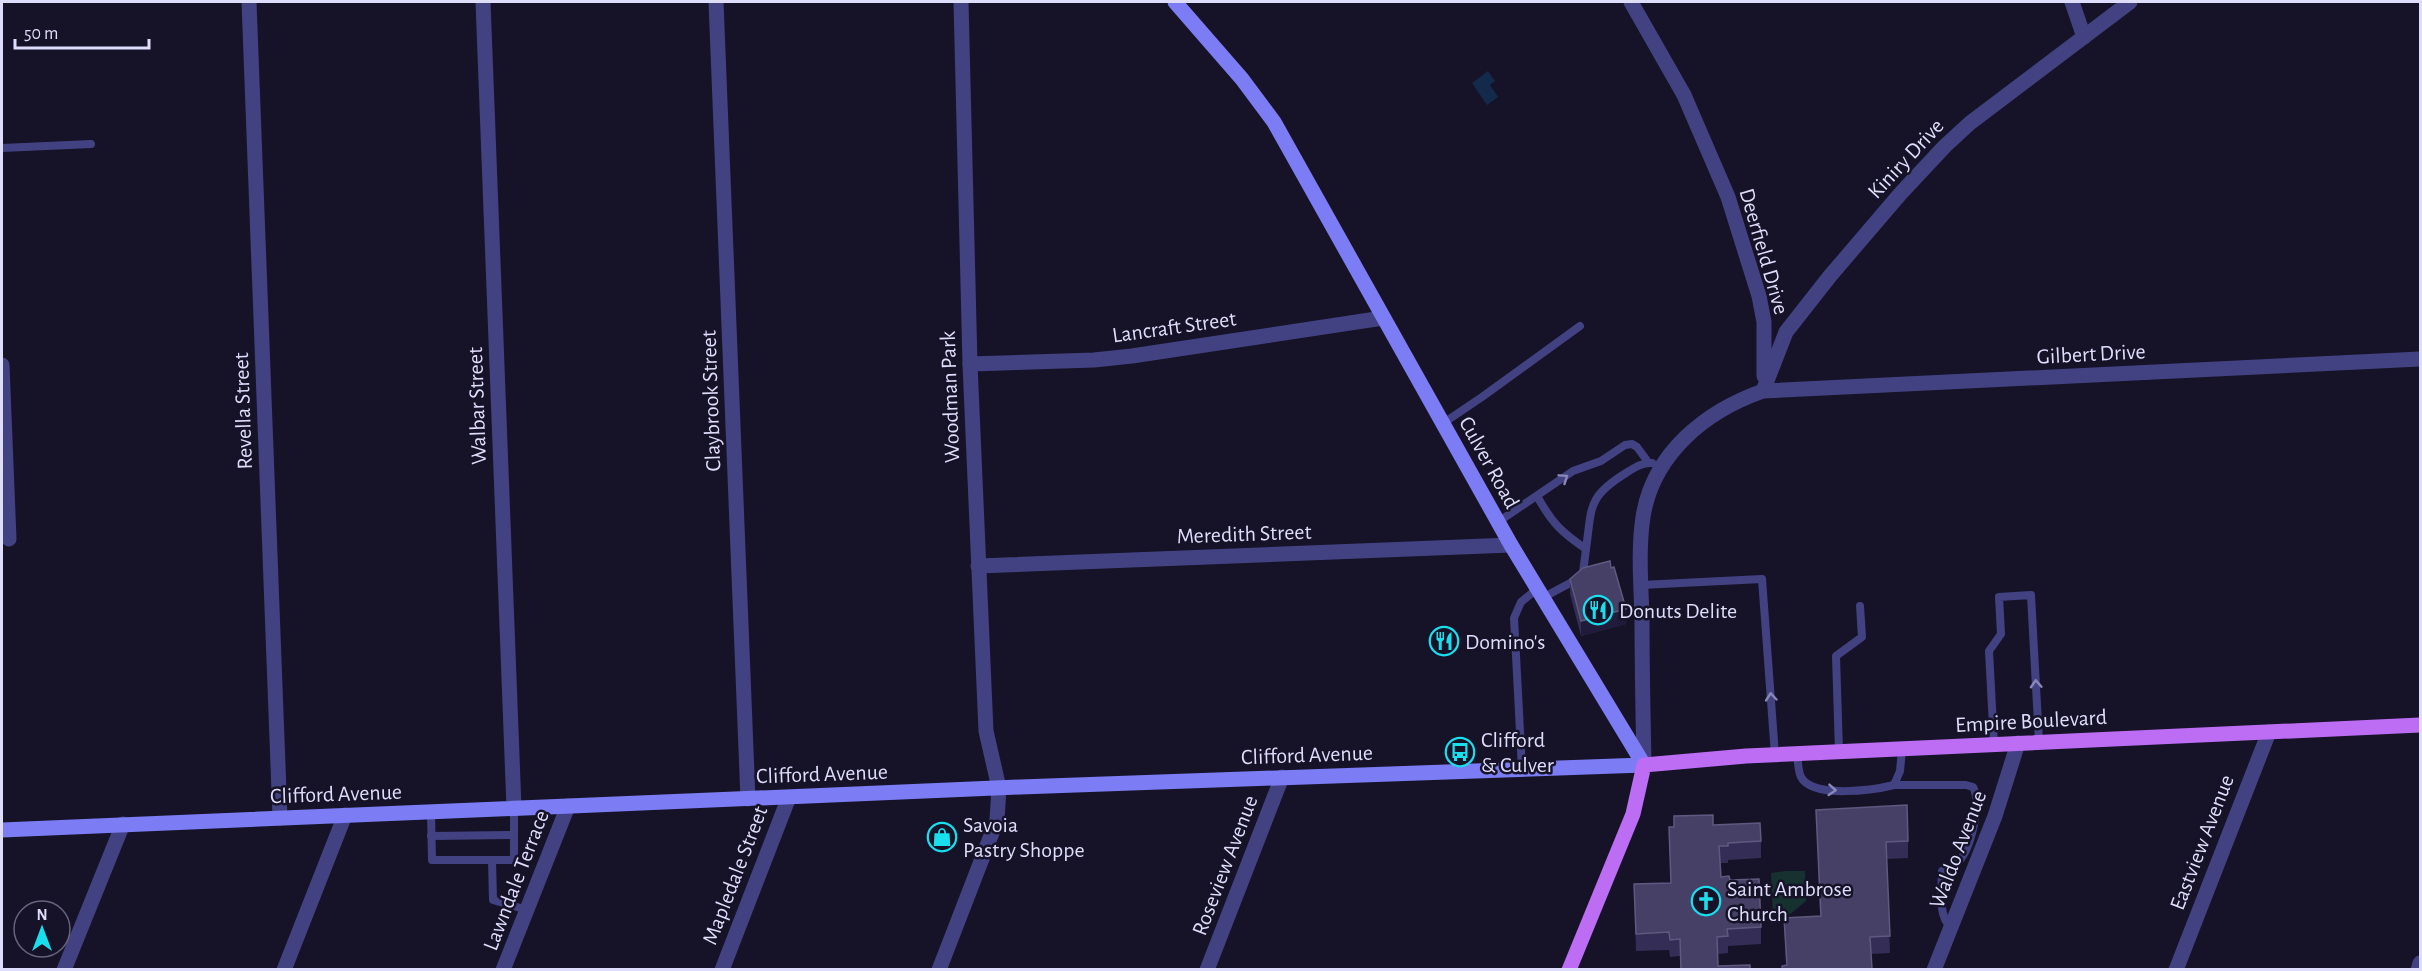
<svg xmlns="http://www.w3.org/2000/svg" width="2422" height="971" font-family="'Alegreya Sans',sans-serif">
	<rect width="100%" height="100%" fill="#161328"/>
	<path fill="#163230" d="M1786 871H1805L1806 901 1789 915 1773 916 1771 873Z"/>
	<path fill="#132a4b" d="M1488 71 1495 81 1490 85 1498 97 1487 105 1472 83Z"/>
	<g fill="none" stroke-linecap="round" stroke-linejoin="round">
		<g stroke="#424283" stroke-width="8">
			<path d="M2 148 91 144"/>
			<path d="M1442 424 1482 397 1580 326"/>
			<path d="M1537 496C1552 523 1561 532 1586 549L1583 573 1574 581 1542 598"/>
			<path d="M1498 522 1573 471 1601 461 1625 445 1632 444 1637 447 1648 462"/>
			<path d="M1586 549C1592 507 1587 497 1626 473 1634 468 1643 462 1652 463"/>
			<path d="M1641 585 1762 579 1775 755"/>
			<path d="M1994 745 1989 651 2001 634 1999 597 2031 595 2039 742"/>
			<path d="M1839 752 1836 656 1862 637 1860 606"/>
			<path d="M1797 754C1798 761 1798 771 1801 777 1813 799 1874 790 1894 785L1900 771 1902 749"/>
			<path d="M1522 769 1514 618 1521 602 1537 589"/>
			<path d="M1894 785H1966L1973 787C1982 803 1971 848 1959 861 1954 865 1947 868 1942 871 1942 889 1937 914 1951 928"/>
			<path d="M431 812 432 860H514V808"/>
			<path d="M431 836 514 835"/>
			<path d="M492 860 493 900 527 910"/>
		</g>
		<g stroke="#424283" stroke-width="15">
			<path d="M249 2 280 818"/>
			<path d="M483 2 514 808"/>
			<path d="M716 2 748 799"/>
			<path d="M1631 2 1684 95 1728 197 1759 296 1764 322V376"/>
			<path d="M2072 2 2084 37"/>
			<path d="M970 364 1094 360 1132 356 1383 318"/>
			<path d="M2 365 9 539"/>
			<path d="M1763 391 1786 332 1830 276 1901 193 1945 146 1970 123 2130 2"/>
			<path d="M978 566 1511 545"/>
			<path d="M1644 765C1643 716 1642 667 1642 618 1641 585 1638 550 1643 517 1653 453 1706 411 1763 391L2420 359"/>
			<path d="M64 970 123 824"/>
			<path d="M284 970 345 815"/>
			<path d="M503 970 568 806"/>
			<path d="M722 970 789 797"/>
			<path d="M939 970 997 820 999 788"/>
			<path d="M1207 970 1282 777"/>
			<path d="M1934 970 1995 816 2018 743"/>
			<path d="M2176 970 2269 732"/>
			<path d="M2418 970 2420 963"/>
		</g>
		<path stroke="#424283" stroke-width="15" d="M961 2 970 364 986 731 999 788"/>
		<path stroke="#7c7df4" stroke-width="15" d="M2 830 1020 787 1644 765 1511 545 1274 122 1242 79 1175 2"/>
		<path stroke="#bc6df3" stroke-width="15" d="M1569 970 1633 814 1644 765 1746 756 2420 725"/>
	</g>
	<g fill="#342d55">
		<path d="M1570 579 1626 624 1581 636 1570 594Z"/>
		<path d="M1816 810 1908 841V858L1887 859 1890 953 1871 954 1786 965 1784 918 1820 916Z"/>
		<path d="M1713 825 1761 841V858L1728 860V863H1720L1721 877 1730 880 1761 927V944L1728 946V953L1718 954 1680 969V956L1670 957 1669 950 1636 951 1634 884 1671 883 1669 827Z"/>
	</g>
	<path fill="#201b3b" d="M1626 609V624L1581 636V621Z"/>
	<g fill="#464067" stroke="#5e597e" stroke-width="1.5">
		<path d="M1610 561 1611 568 1614 567 1626 609 1581 621 1570 579 1583 568Z"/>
		<path d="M1907 805 1908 841 1886 842 1890 936 1870 937 1872 969H1782V966L1787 965 1784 918 1821 916 1816 810Z"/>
		<path d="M1713 815V825L1760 823 1761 841 1728 843V846H1719L1721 877 1729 876 1730 880 1759 879 1761 927 1727 929 1728 936 1717 937 1718 966 1750 965V969H1681L1680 939 1670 940 1669 932 1636 934 1634 884 1671 883 1669 827H1674V816Z"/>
	</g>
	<defs><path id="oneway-chevron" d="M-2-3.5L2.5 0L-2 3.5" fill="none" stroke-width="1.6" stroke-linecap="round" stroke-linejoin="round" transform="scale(1.5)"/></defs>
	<g stroke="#8988b9">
		<use href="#oneway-chevron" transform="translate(1564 478) rotate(-34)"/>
		<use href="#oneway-chevron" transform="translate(2036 684) rotate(-93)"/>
		<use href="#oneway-chevron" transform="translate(1771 697) rotate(-95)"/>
		<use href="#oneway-chevron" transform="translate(1832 790) rotate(4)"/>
	</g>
	<defs>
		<g id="restaurant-ring" transform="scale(1.5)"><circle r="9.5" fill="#161328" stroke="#19deec" stroke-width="1.5"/><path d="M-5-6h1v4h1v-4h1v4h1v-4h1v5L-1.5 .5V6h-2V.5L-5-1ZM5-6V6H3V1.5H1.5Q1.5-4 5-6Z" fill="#19deec"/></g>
		<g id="bus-ring" transform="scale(1.5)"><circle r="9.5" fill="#161328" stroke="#19deec" stroke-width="1.5"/><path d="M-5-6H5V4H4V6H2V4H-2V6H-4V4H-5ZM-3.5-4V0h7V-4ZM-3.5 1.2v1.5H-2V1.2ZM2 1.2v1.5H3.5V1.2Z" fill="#19deec"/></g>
		<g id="shop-ring" transform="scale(1.5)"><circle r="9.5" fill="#161328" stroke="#19deec" stroke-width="1.5"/><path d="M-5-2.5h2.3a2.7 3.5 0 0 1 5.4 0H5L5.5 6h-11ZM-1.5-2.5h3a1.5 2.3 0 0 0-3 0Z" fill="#19deec"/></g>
		<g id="church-ring" transform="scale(1.5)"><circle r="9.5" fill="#161328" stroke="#19deec" stroke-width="1.5"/><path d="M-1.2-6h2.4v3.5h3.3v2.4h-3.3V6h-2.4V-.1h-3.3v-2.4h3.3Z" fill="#19deec"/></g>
	</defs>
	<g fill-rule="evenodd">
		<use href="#restaurant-ring" x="1598" y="610"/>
		<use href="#restaurant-ring" x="1444" y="641"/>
		<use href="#bus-ring" x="1460" y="752"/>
		<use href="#shop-ring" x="942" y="837"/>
		<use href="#church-ring" x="1706" y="901"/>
	</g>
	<g text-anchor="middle" stroke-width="5" stroke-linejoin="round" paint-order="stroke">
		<g font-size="22" fill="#dfddfc" stroke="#161328">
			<text transform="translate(1905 158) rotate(-47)" y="8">Kiniry Drive</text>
			<text transform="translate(1765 251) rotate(74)" y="8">Deerfield Drive</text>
			<text transform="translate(1174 326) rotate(-8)" y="8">Lancraft Street</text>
			<text transform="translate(2091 353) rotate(-3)" y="8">Gilbert Drive</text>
			<text transform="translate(949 397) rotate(-92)" y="8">Woodman Park</text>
			<text transform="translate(710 401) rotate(-92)" y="8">Claybrook Street</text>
			<text transform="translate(476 406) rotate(-92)" y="8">Walbar Street</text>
			<text transform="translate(242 411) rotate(-92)" y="8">Revella Street</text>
			<text transform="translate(1490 462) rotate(61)" y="8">Culver Road</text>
			<text transform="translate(1244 533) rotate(-2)" y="8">Meredith Street</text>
			<text transform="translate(2031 720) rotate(-3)" y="8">Empire Boulevard</text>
			<text transform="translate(1307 754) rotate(-2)" y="8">Clifford Avenue</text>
			<text transform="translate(822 773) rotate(-2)" y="8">Clifford Avenue</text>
			<text transform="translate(336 793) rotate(-2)" y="8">Clifford Avenue</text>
			<text transform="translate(2201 842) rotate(-69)" y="8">Eastview Avenue</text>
			<text transform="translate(1957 849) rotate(-69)" y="8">Waldo Avenue</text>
			<text transform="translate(1224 865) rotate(-69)" y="8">Roseview Avenue</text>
			<text transform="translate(734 875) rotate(-69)" y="8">Mapledale Street</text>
			<text transform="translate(515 880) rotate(-69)" y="8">Lawndale Terrace</text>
		</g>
		<g font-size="22" fill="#dfddfc" stroke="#161328" text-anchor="start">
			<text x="1619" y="618">Donuts Delite</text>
			<text x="1465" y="649">Domino's</text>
			<text x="1481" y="747">Clifford<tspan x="1481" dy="25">&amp; Culver</tspan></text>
			<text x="963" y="832">Savoia<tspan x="963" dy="25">Pastry Shoppe</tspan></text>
			<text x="1727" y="896">Saint Ambrose<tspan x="1727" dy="25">Church</tspan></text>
		</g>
	</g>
	<rect width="2422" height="971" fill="none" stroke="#dfddfc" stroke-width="6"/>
	<g transform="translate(42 929)"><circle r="28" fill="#161328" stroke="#66647d" stroke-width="1.5"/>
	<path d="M0-4.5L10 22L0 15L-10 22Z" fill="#19deec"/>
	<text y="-9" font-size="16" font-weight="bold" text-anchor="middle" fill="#dfddfc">N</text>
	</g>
	<path d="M15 39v9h134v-9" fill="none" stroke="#dfddfc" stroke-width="3"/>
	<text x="24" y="39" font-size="18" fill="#dfddfc" stroke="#161328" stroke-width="4.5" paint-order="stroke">50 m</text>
</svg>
